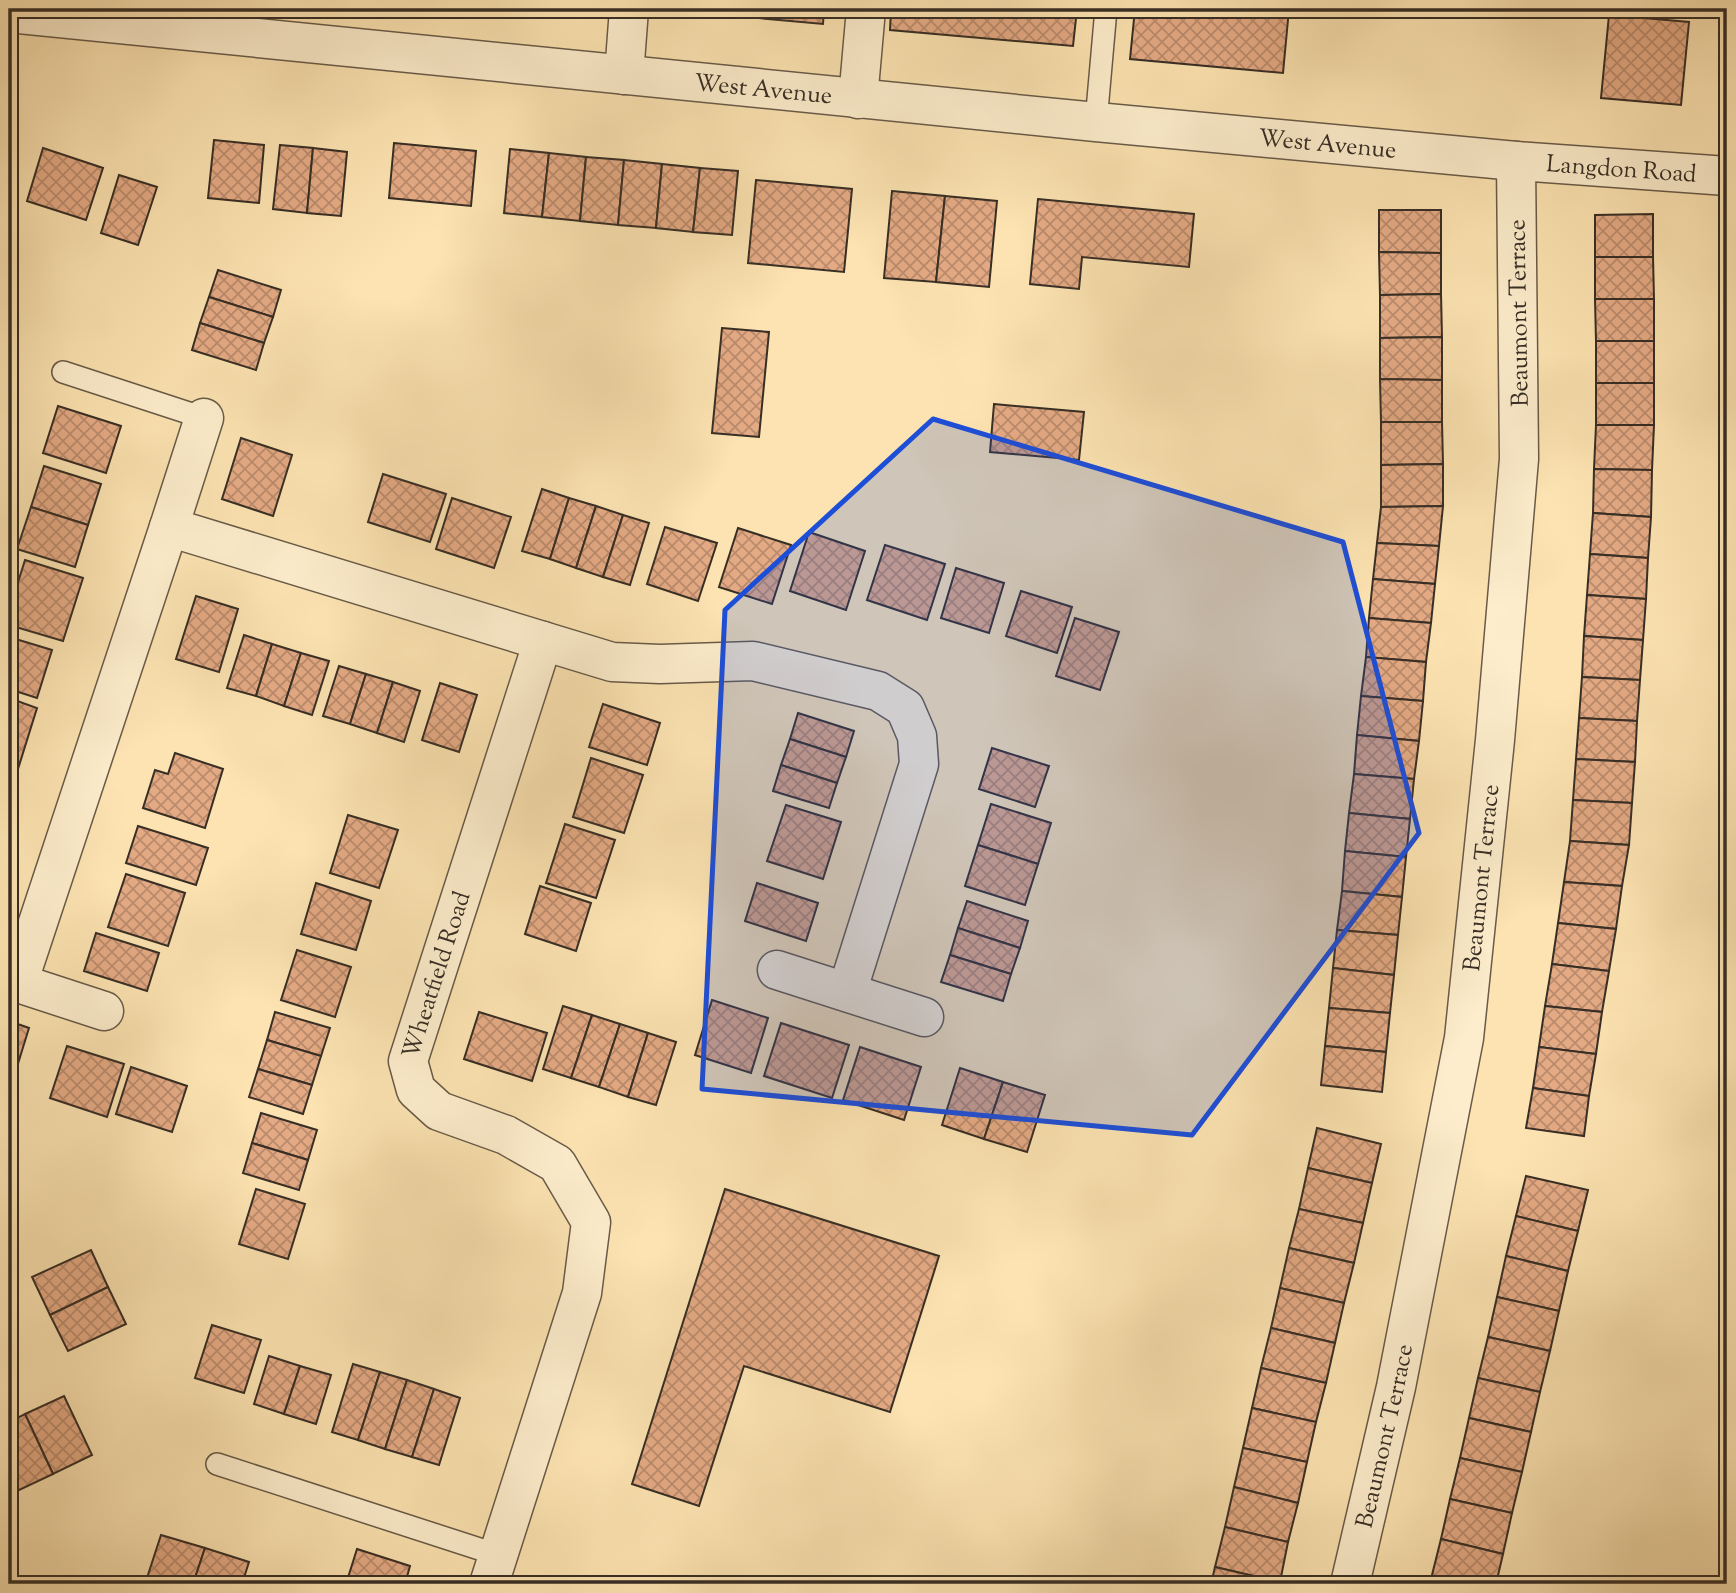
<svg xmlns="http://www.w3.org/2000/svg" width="1736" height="1593" font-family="'Sorts Mill Goudy',serif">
	<defs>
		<pattern id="building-cross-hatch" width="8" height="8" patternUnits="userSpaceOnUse" patternTransform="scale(1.75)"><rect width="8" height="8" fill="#e4aa84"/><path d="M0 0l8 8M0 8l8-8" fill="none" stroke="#ba8b6c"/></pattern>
	</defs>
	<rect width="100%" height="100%" fill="#fce3b1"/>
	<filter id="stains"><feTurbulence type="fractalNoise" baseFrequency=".00286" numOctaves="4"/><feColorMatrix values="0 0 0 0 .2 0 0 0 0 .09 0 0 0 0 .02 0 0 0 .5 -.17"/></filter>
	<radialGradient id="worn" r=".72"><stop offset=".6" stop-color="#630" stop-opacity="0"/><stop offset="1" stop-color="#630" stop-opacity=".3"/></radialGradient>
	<g fill="url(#building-cross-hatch)" stroke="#372e25" stroke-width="2">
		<path d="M659 9H824L823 24Z"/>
		<path d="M891 9H1077L1073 46 890 30Z"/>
		<path d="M1135 9H1289L1283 73 1130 59Z"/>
		<path d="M1609 15 1689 22 1681 105 1601 98Z"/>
		<path d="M9 110 14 111 9 131Z"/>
		<path d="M214 140 264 145 259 203 208 198Z"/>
		<path d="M394 143 476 151 471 206 389 198Z"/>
		<path d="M280 145 313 148 307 213 273 209Z"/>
		<path d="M43 148 103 168 86 220 27 201Z"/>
		<path d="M313 148 347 152 341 216 307 213Z"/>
		<path d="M510 149 549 153 542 217 504 213Z"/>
		<path d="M549 153 586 157 580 221 542 217Z"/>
		<path d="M586 157 624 160 618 225 580 221Z"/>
		<path d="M624 160 662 164 656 228 618 225Z"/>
		<path d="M662 164 700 168 693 232 656 228Z"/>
		<path d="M700 168 738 171 732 235 693 232Z"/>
		<path d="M119 175 157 187 138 245 101 233Z"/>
		<path d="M756 180 852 189 844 272 748 263Z"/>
		<path d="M892 191 945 196 936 282 884 278Z"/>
		<path d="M945 196 997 201 989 287 936 282Z"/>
		<path d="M1038 199 1194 214 1189 267 1082 257 1079 289 1030 284Z"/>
		<path d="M1379 210H1441V253L1379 252Z"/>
		<path d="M1653 214V257H1595V215Z"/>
		<path d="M1379 252 1441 253V294L1380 295Z"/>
		<path d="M1595 257H1653L1654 299H1595Z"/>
		<path d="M218 270 281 290 273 317 209 297Z"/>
		<path d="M1441 294 1442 337 1380 338V295Z"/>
		<path d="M209 297 273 317 264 343 200 323Z"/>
		<path d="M1595 299H1654V341H1596Z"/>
		<path d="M200 323 264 343 256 370 192 350Z"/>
		<path d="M722 328 769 332 759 437 712 433Z"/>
		<path d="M1442 337V380L1380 379V338Z"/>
		<rect x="1596" y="341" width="58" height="42"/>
		<path d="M1380 379 1442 380V422H1381Z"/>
		<rect x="1596" y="383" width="58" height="42"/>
		<path d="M994 404 1084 412 1079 460 990 452Z"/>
		<path d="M58 406 121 426 106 473 43 453Z"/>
		<path d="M1381 422H1442L1443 464 1381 465Z"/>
		<path d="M1596 425H1654L1652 470 1594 469Z"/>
		<path d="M241 438 292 455 273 516 222 499Z"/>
		<path d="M1443 464V506L1381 507V465Z"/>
		<path d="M44 466 101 484 88 525 31 507Z"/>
		<path d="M1594 469 1652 470 1651 517 1593 513Z"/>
		<path d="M383 474 446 494 430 542 368 522Z"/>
		<path d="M542 489 569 498 550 559 522 551Z"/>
		<path d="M452 498 511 517 494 568 436 549Z"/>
		<path d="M569 498 596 506 576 568 550 559Z"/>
		<path d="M596 506 623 515 603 577 576 568Z"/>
		<path d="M1443 506 1439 546 1377 543 1381 507Z"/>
		<path d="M31 507 88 525 75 567 17 549Z"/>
		<path d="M1593 513 1651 517 1648 558 1590 554Z"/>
		<path d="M623 515 649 523 630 585 603 577Z"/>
		<path d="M665 527 717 543 698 601 647 584Z"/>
		<path d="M738 528 791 545 772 604 719 587Z"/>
		<path d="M809 532 865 551 846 610 790 591Z"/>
		<path d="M1377 543 1439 546 1435 584 1373 579Z"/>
		<path d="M885 545 945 564 927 620 867 600Z"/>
		<path d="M1590 554 1648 558 1646 599 1587 595Z"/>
		<path d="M25 560 83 578 63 641 9 625V611Z"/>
		<path d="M956 568 1004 583 989 633 941 618Z"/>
		<path d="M1373 579 1435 584 1431 623 1369 618Z"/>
		<path d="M1021 591 1072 607 1057 653 1006 636Z"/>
		<path d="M1587 595 1646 599 1643 640 1584 636Z"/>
		<path d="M196 596 238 609 219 672 176 659Z"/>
		<path d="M1075 618 1119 632 1100 690 1056 676Z"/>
		<path d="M1369 618 1431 623 1426 662 1366 657Z"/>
		<path d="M244 635 272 644 256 696 227 688Z"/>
		<path d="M1584 636 1643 640 1640 680 1582 677Z"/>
		<path d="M9 637 52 650 37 698 9 689Z"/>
		<path d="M272 644 301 653 284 706 256 696Z"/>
		<path d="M301 653 329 661 312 715 284 706Z"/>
		<path d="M1366 657 1426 662 1423 701 1361 696Z"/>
		<path d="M339 666 366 674 350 724 323 716Z"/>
		<path d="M366 674 393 682 377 733 350 724Z"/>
		<path d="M1582 677 1640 680 1637 721 1579 718Z"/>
		<path d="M393 682 420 691 404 742 377 733Z"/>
		<path d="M440 683 477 695 459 752 422 740Z"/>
		<path d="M1361 696 1423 701 1419 741 1357 735Z"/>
		<path d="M9 698 37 708 18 769 9 766Z"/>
		<path d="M603 704 660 723 647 765 589 747Z"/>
		<path d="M798 713 854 731 846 757 790 739Z"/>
		<path d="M1579 718 1637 721 1635 762 1576 759Z"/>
		<path d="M1357 735 1419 741 1414 779 1354 774Z"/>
		<path d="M790 739 846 757 837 783 781 765Z"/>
		<path d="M992 748 1049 766 1035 807 979 789Z"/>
		<path d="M175 753 223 769 205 828 143 808 155 770 168 774Z"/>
		<path d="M591 758 643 775 624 833 573 817Z"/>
		<path d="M1576 759 1635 762 1632 803 1573 800Z"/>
		<path d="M781 765 837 783 829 808 773 791Z"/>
		<path d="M1354 774 1414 779 1410 819 1349 813Z"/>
		<path d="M1573 800 1632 803 1629 845 1570 841Z"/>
		<path d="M991 804 1051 823 1038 864 978 845Z"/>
		<path d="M786 805 841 822 823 879 767 861Z"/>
		<path d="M1349 813 1410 819 1406 857 1345 851Z"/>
		<path d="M348 815 398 830 379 888 330 873Z"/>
		<path d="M565 824 615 840 596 898 546 883Z"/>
		<path d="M138 826 208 848 196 885 126 863Z"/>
		<path d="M1570 841 1629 845 1622 886 1564 882Z"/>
		<path d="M978 845 1038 864 1025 905 965 886Z"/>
		<path d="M1345 851 1406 857 1402 897 1342 891Z"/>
		<path d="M126 874 185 893 168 946 108 927Z"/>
		<path d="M1564 882 1622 886 1616 929 1558 923Z"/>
		<path d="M316 883 371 901 356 950 301 934Z"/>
		<path d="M757 883 818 903 806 941 745 921Z"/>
		<path d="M540 886 591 903 576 951 525 934Z"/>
		<path d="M1342 891 1402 897 1398 935 1337 930Z"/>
		<path d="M967 901 1028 921 1020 948 958 928Z"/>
		<path d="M1558 923 1616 929 1609 971 1552 964Z"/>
		<path d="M958 928 1020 948 1011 974 950 955Z"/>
		<path d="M1337 930 1398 935 1394 975 1333 968Z"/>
		<path d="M96 933 159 953 147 991 84 971Z"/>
		<path d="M297 950 351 967 335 1017 281 1000Z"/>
		<path d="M950 955 1011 974 1003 1001 941 982Z"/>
		<path d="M1552 964 1609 971 1602 1012 1545 1006Z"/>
		<path d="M1333 968 1394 975 1390 1013 1329 1008Z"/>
		<path d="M712 1000 768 1018 751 1073 695 1055Z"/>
		<path d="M563 1006 592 1015 571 1078 543 1069Z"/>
		<path d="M1545 1006 1602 1012 1596 1054 1539 1047Z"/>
		<path d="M1329 1008 1390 1013 1386 1052 1325 1046Z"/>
		<path d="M275 1012 330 1028 321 1056 267 1040Z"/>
		<path d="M479 1012 547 1033 532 1081 464 1059Z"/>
		<path d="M592 1015 620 1024 599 1087 571 1078Z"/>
		<path d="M9 1021 29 1028 9 1093Z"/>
		<path d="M781 1023 849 1045 832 1098 764 1076Z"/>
		<path d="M620 1024 648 1033 628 1097 599 1087Z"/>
		<path d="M648 1033 676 1042 656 1105 628 1097Z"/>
		<path d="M267 1040 321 1056 312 1085 258 1069Z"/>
		<path d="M67 1046 124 1064 107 1117 50 1098Z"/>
		<path d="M1325 1046 1386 1052 1382 1092 1321 1085Z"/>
		<path d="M860 1047 921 1067 904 1120 843 1100Z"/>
		<path d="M1539 1047 1596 1054 1589 1096 1533 1088Z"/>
		<path d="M131 1067 187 1086 172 1132 116 1114Z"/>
		<path d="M960 1068 1003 1082 984 1139 942 1125Z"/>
		<path d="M258 1069 312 1085 303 1114 249 1097Z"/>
		<path d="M1003 1082 1045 1095 1027 1152 984 1139Z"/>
		<path d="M1533 1088 1589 1096 1584 1136 1526 1128Z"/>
		<path d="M261 1113 317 1130 308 1160 252 1143Z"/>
		<path d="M1317 1128 1381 1144 1372 1183 1308 1168Z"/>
		<path d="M252 1143 308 1160 299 1190 243 1173Z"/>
		<path d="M1308 1168 1372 1183 1363 1223 1299 1209Z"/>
		<path d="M1526 1176 1588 1190 1578 1231 1516 1216Z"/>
		<path d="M256 1189 305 1204 288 1259 239 1244Z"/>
		<path d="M725 1189 939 1256 890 1412 744 1366 699 1506 632 1484Z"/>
		<path d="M1299 1209 1363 1223 1354 1263 1289 1248Z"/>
		<path d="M1516 1216 1578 1231 1568 1271 1506 1256Z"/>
		<path d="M1289 1248 1354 1263 1344 1303 1280 1288Z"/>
		<path d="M91 1250 108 1287 50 1315 32 1277Z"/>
		<path d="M1506 1256 1568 1271 1559 1311 1497 1297Z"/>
		<path d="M108 1287 126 1324 68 1351 50 1315Z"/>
		<path d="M1280 1288 1344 1303 1335 1343 1271 1328Z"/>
		<path d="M1497 1297 1559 1311 1550 1351 1488 1337Z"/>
		<path d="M212 1325 261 1340 244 1393 195 1378Z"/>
		<path d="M1271 1328 1335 1343 1326 1383 1261 1368Z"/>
		<path d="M1488 1337 1550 1351 1540 1392 1478 1378Z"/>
		<path d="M269 1356 300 1366 284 1414 254 1404Z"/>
		<path d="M353 1364 380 1372 358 1440 332 1432Z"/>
		<path d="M300 1366 331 1375 316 1424 284 1414Z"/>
		<path d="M1261 1368 1326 1383 1316 1422 1252 1408Z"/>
		<path d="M380 1372 407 1380 385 1449 358 1440Z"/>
		<path d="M1478 1378 1540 1392 1531 1432 1469 1418Z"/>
		<path d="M407 1380 434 1389 412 1457 385 1449Z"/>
		<path d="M434 1389 460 1398 439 1465 412 1457Z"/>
		<path d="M64 1396 92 1455 53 1474 25 1414Z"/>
		<path d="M1252 1408 1316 1422 1307 1462 1243 1448Z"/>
		<path d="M25 1414 53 1474 15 1492 9 1480V1422Z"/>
		<path d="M1469 1418 1531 1432 1522 1472 1460 1458Z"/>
		<path d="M1243 1448 1307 1462 1298 1503 1234 1487Z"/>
		<path d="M1460 1458 1522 1472 1512 1513 1450 1499Z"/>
		<path d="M1234 1487 1298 1503 1288 1542 1225 1527Z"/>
		<path d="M1450 1499 1512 1513 1503 1554 1441 1539Z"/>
		<path d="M1225 1527 1288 1542 1280 1582 1215 1567Z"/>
		<path d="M161 1535 205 1548 193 1584H145Z"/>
		<path d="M1441 1539 1503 1554 1496 1584H1453L1431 1579Z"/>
		<path d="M205 1548 249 1562 242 1584H193Z"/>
		<path d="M357 1549 410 1566 405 1584H346Z"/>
		<path d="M1215 1567 1280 1582 1279 1584H1211Z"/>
		<path d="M1431 1579 1453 1584H1430Z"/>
	</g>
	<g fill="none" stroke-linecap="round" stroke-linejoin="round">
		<g stroke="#685b48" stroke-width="24">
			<g id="service">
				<path d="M1096 122 1106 9"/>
				<path d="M63 372 204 418"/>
				<path d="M217 1464 498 1555"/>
			</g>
		</g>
		<g stroke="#685b48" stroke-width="41">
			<g id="minor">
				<path id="s1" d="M9 13 1096 122 1516 161 1727 176"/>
				<path d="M624 75 629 9"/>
				<path d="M858 99 866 9"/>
				<path d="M169 527 204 418"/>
				<path d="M777 970 924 1017"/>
				<path d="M9 980 104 1011"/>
				<path d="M18 983 169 527 612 662 660 664 753 661 878 691 905 708 917 736 919 764 847 992"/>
				<path id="s2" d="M489 1584 582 1293 591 1222 557 1164 506 1135 439 1111 416 1090 408 1061 543 641"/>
				<path id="s3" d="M1350 1584 1396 1387 1464 1038 1495 740 1519 459 1516 161"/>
			</g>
		</g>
		<use href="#service" stroke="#fdedcc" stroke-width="21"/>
		<use href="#minor" stroke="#fdedcc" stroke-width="38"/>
	</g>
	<path fill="#1d4ed8" fill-opacity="0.2" stroke="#1d4ed8" stroke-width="5" stroke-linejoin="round" d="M933 419 1343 542 1419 833 1192 1135 702 1089 725 610Z"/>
	<g text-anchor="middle" stroke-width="6" stroke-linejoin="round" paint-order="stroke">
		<g font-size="24" fill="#372e25" stroke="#fdedcc">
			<text dy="8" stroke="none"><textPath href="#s1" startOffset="758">West Avenue</textPath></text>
			<text dy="8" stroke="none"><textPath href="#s1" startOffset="1325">West Avenue</textPath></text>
			<text dy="8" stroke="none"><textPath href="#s1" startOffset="1620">Langdon Road</textPath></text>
			<text transform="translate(1518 313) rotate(-91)" y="8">Beaumont Terrace</text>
			<text dy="8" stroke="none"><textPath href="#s3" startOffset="719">Beaumont Terrace</textPath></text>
			<text dy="8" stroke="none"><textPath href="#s2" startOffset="726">Wheatfield Road</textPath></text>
			<text dy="8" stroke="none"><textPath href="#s3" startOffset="152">Beaumont Terrace</textPath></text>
		</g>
	</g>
	<rect width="1736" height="1593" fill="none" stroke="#fce3b1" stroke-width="35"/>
	<rect x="10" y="10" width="1715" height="1572" fill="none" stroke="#372e25" stroke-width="3.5"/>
	<rect x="18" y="18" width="1701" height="1558" fill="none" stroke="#372e25" stroke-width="2"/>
	<rect width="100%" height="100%" filter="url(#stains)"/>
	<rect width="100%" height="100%" fill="url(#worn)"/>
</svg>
